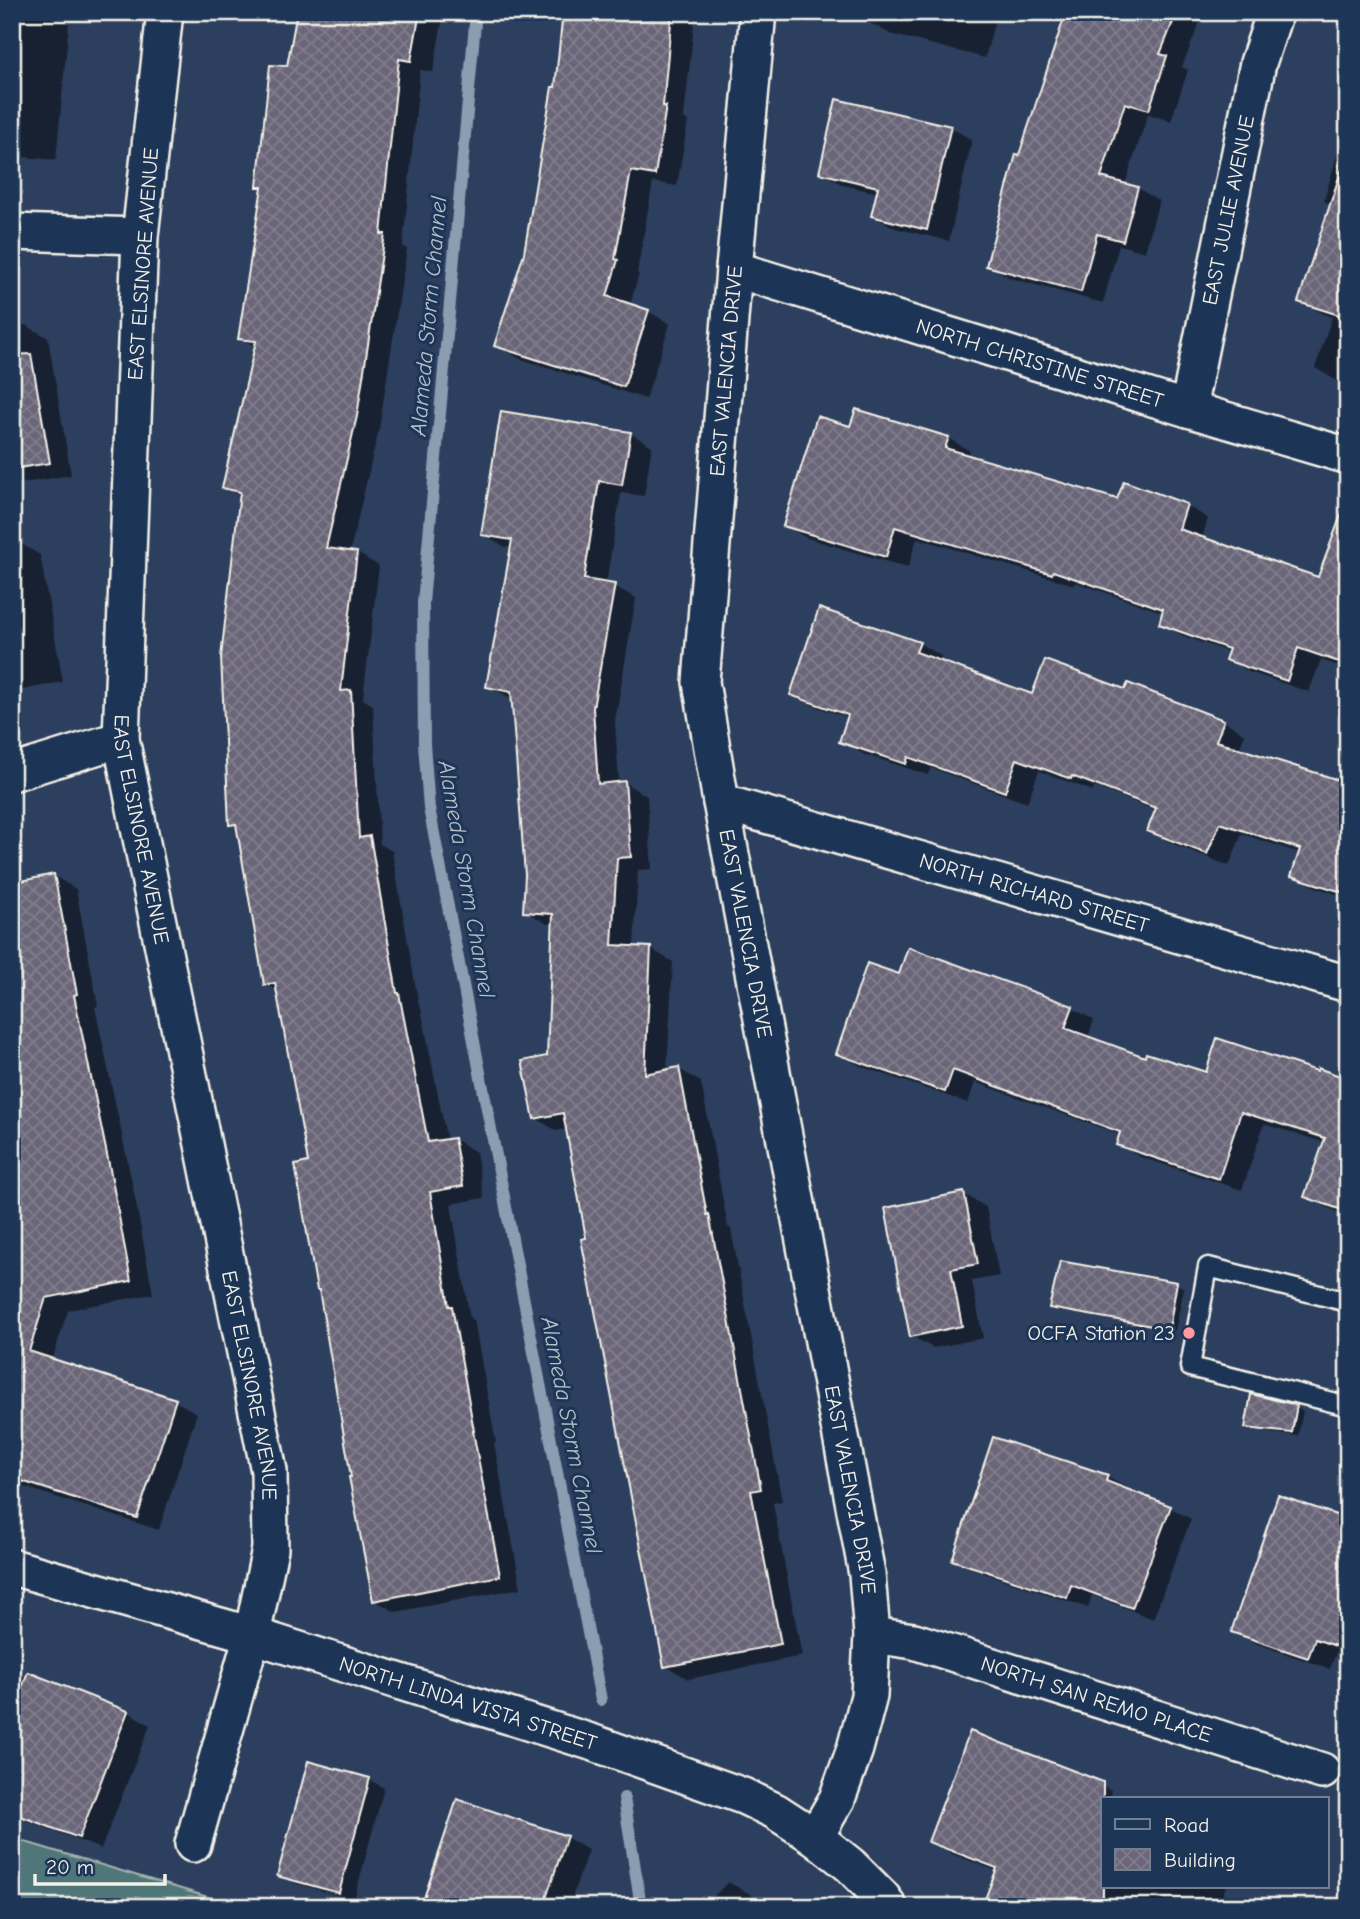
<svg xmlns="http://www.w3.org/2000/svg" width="1360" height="1919" font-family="'Comic Neue',sans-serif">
	<defs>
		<pattern id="building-cross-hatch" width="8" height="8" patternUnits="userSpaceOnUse" patternTransform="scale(1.75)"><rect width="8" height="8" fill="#6b6679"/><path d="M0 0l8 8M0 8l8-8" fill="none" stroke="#817c8c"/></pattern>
	</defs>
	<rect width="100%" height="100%" fill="#2d3f5e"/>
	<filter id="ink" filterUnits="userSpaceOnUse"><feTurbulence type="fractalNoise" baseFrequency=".0143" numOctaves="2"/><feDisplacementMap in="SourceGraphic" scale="14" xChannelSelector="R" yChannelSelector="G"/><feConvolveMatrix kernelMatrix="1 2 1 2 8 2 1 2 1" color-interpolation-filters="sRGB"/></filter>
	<g filter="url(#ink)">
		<path fill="#507678" stroke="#a2b4b0" stroke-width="2" d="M12 1838 241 1907H12Z"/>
		<g fill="#0007">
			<path d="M12 12H70L56 160 12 156Z"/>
			<path d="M299 12H444L433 72 420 70 403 246 407 249 379 429 350 552 357 553 379 566 363 699 373 705 380 844 392 851 419 1006 421 1008 447 1141 454 1139 476 1152 484 1198 451 1204 470 1318 474 1320 496 1443H494L521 1588 396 1612 374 1600 310 1164 278 991 265 984 239 828 231 824 241 497 224 487 256 347 240 338 264 189 259 186 288 68Z"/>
			<path d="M541 12H691L695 15 684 118 688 121 677 186 653 182 637 273 639 274 630 305 648 311 670 324 646 399 518 358 496 345 526 253 556 89 564 17 546 15Z"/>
			<path d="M870 12H997L985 58 890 34 868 22Z"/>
			<path d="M1069 12H1204L1182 67 1188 70 1171 121 1148 114 1125 185 1138 188 1159 201 1145 252 1119 245 1103 303 1010 278 988 265 1021 157Z"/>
			<path d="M950 127 972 140 949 241 895 228 873 216 878 193 843 185 821 172Z"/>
			<path d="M1342 137 1348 139V385L1337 381 1315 368 1332 317 1322 313 1300 301 1332 206 1324 201Z"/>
			<path d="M26 325 48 338 71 475 12 485V327Z"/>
			<path d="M851 428 948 438 970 451 968 456 1118 502 1125 484 1187 506 1208 518 1202 539 1319 579 1348 554V669L1321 660 1309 692 1249 672 1227 659 1229 652 1183 636 1161 623 1164 613 1075 582 1074 585 917 538 908 568 807 538 785 526Z"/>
			<path d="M630 433 652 446 644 496 621 493 606 584 614 586 636 598 615 721 619 784 625 783 647 796 652 869 638 870 634 948 651 949 673 962 667 1071 679 1069 701 1082 728 1227 731 1229 782 1501 773 1503 802 1656 688 1679 666 1666 567 1129 557 1131 535 1118 549 1058 555 924H547L525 911 527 875 514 700 488 686 513 548 505 547 483 534Z"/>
			<path d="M18 542 40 555 63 682 12 692V543Z"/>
			<path d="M919 643 941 656 939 662 1033 696 1126 691 1224 721 1245 734 1239 750 1348 785V898L1315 887 1293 875 1300 853 1242 834 1229 866 1171 843 1149 831 1157 811 1095 787 1093 791 1039 771 1027 803 931 768 928 775 863 754 841 741 849 718 814 706 792 694Z"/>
			<path d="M54 876 76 889 98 1006 95 1007 133 1187 153 1294 68 1310 52 1361 175 1401 197 1413 159 1530 12 1483V884Z"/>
			<path d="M900 976 1072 1008 1094 1020 1088 1038 1146 1059 1207 1074 1318 1073 1348 1080V1216L1328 1208 1306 1196 1326 1143 1264 1124 1242 1190 1140 1157 1118 1144 1121 1135 975 1082 968 1103 860 1066 838 1053Z"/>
			<path d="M964 1194 986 1207 999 1276 972 1281 983 1338 933 1348 911 1336Z"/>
			<path d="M1061 1263 1177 1284 1184 1288 1175 1331 1058 1311 1051 1307Z"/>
			<path d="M1296 1407 1303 1411 1298 1436 1254 1431 1247 1427Z"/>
			<path d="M1107 1477 1128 1488 1127 1491 1171 1508 1191 1519 1153 1619 1092 1595 1088 1608 975 1570 954 1559Z"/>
			<path d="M1348 1520V1654L1337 1650 1330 1669 1255 1643 1233 1631Z"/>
			<path d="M12 1673 27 1678 29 1675 128 1712 150 1725 101 1849 12 1815Z"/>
			<path d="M309 1763 370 1780 384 1788 354 1900 294 1883 279 1875Z"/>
			<path d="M1090 1779 1112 1791 1110 1798H1103V1886H1226L1219 1907H984L997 1871 952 1854 930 1841Z"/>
			<path d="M566 1837 588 1850 569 1907H423Z"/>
			<path d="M728 1882 750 1894 762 1907H703Z"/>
			<path d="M1348 1889V1907H1323Z"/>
		</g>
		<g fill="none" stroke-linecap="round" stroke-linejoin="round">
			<g stroke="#8b9db0" stroke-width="12">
				<path d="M476 12 423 603 424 744 429 808 601 1700"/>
				<path d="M624 1798 641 1907"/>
			</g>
		</g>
		<g fill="url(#building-cross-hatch)" stroke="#f4f1e8" stroke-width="2">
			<path d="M297 12H420L411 61 399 59 381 234H385L357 416 326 548 357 552 341 691 351 690 359 838 370 836 397 993H399L428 1142 454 1138 463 1186 430 1192 449 1306H452L474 1431H473L500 1576 373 1601 349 1477H351L319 1290H317L295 1165 308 1162 275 983 264 985 236 824 229 825 221 657 240 492 222 488 256 341 238 339 262 187H257L270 65 287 66Z"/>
			<path d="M563 12H672L663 106H666L655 175 631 171 615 259 618 260 607 296 649 310 624 387 494 346 524 253 552 87H555Z"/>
			<path d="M1066 12H1177L1160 54 1167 56 1149 110 1125 103 1101 177 1138 187 1123 241 1097 234 1081 292 986 266 1016 154 1019 155Z"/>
			<path d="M836 99 951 126 927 230 871 216 878 187 819 173Z"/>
			<path d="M1341 171 1348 172V318L1298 302Z"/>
			<path d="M31 354 50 463 12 469V355Z"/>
			<path d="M856 409 949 437 945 448 1117 499 1124 481 1187 504 1179 529 1318 577 1344 507H1348V665L1298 648 1287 681 1225 660 1229 649 1159 624 1163 609 1053 571 1052 574 895 527 886 557 783 526 817 416 850 426Z"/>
			<path d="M501 411 631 432 622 485 599 481 584 579 615 584 593 708 598 784 625 781 631 857 617 858 612 945 651 947 645 1074 679 1067 707 1215 709 1214 761 1489 751 1491 781 1644 664 1667 581 1239 586 1238 563 1113 534 1119 522 1061 547 1056 553 914 523 912 525 875 511 692 486 687 512 540 481 535Z"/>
			<path d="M819 608 920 642 916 652 1032 694 1045 660 1125 689 1128 683 1224 720 1216 741 1348 783V894L1291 876 1300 849 1220 823 1207 854 1147 831 1156 808 1072 776 1071 779 1017 759 1005 792 908 757 906 764 839 742 848 715 790 695Z"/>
			<path d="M54 874 77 994 74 995 111 1174 131 1281 46 1298 29 1351 176 1399 137 1518 12 1478V883Z"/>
			<path d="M908 947 1073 1006 1065 1028 1145 1057 1146 1053 1206 1072 1217 1038 1317 1071 1318 1068 1348 1079V1212L1304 1197 1325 1138 1241 1112 1219 1179 1116 1145 1120 1132 953 1070 945 1092 836 1054 867 963 899 974Z"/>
			<path d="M964 1192 978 1264 951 1269 962 1326 910 1337 885 1208Z"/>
			<path d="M1060 1261 1177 1282 1169 1329 1049 1308Z"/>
			<path d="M1251 1394 1297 1405 1292 1433 1245 1428Z"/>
			<path d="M993 1437 1108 1475 1106 1481 1171 1506 1132 1608 1071 1585 1067 1598 952 1560Z"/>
			<path d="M1278 1495 1348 1519V1650L1315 1639 1308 1658 1231 1632Z"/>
			<path d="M28 1672 128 1711 79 1838 12 1813V1712Z"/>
			<path d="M970 1731 1103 1782V1907H982L997 1868 928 1842Z"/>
			<path d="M308 1761 370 1778 339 1893 277 1876Z"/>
			<path d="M457 1799 567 1836 543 1907H421Z"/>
		</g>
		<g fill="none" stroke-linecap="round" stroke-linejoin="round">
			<g stroke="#f4f1e8" stroke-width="23">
				<path id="service" d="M1348 1302 1208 1267 1190 1367 1348 1406"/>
			</g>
			<g stroke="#f4f1e8" stroke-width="40">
				<g id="minor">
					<path id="s1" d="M165 12 140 236 121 739 269 1471 270 1549 252 1635 193 1844"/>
					<path id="s2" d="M758 12 734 269 701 682 721 802 867 1574 872 1635 869 1696 855 1749 837 1799 815 1837"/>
					<path d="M12 232 140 236"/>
					<path id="s3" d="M734 269 1188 409 1348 456"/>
					<path id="s4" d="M1188 409 1258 63 1275 12"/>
					<path d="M12 773 121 739"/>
					<path id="s5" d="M721 802 1348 984"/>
					<path id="s6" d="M12 1567 252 1635 594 1743 743 1796 775 1811 815 1837 850 1865 882 1897 889 1907"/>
					<path id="s7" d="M872 1635 914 1641 1322 1771"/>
				</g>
			</g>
			<use href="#service" stroke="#1d3557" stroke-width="18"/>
			<use href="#minor" stroke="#1d3557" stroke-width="35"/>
		</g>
	</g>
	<circle fill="#ff9aa2" stroke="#1d3557" stroke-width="2.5" cx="1189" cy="1333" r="7"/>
	<g text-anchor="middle" stroke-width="6" stroke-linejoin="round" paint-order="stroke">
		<g font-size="21" fill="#f4f1e8" stroke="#1d3557">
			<text dy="7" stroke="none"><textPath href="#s4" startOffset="203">EAST JULIE AVENUE</textPath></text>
			<text transform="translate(143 264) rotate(-86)" y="7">EAST ELSINORE AVENUE</text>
			<text dy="7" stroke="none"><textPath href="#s3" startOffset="320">NORTH CHRISTINE STREET</textPath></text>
			<text transform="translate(726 371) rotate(-85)" y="7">EAST VALENCIA DRIVE</text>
			<text dy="7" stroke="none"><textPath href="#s1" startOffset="821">EAST ELSINORE AVENUE</textPath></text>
			<text dy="7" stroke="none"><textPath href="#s5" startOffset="326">NORTH RICHARD STREET</textPath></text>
			<text dy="7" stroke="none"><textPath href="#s2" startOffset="928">EAST VALENCIA DRIVE</textPath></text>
			<text dy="7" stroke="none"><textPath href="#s1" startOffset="1388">EAST ELSINORE AVENUE</textPath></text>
			<text dy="7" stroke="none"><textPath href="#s2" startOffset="1494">EAST VALENCIA DRIVE</textPath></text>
			<text dy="7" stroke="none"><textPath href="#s7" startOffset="234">NORTH SAN REMO PLACE</textPath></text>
			<text dy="7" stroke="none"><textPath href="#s6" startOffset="476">NORTH LINDA VISTA STREET</textPath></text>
		</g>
		<g font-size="21" fill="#f4f1e8" stroke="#1d3557" text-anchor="end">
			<text x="1175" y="1340">OCFA Station 23</text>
		</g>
		<g font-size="23" font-style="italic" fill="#b7c0c7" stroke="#1d3557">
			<text transform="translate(428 316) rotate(-85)" y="8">Alameda Storm Channel</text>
			<text transform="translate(467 879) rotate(80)" y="8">Alameda Storm Channel</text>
			<text transform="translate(572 1435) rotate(79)" y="8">Alameda Storm Channel</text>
		</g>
	</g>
	<rect width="1360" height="1919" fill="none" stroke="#1d3557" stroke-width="42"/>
	<rect x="21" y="21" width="1318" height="1877" fill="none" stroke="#f4f1e8" stroke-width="2.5" filter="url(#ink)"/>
	<rect x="1101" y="1797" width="228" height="91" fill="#1d3557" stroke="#738091" stroke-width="2"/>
	<rect x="1115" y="1819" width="35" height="10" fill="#1d3557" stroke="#738091" stroke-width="2"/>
	<text x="1164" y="1832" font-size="21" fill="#f4f1e8">Road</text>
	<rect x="1115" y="1849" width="35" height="21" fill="url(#building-cross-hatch)" stroke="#738091" stroke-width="2"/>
	<text x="1164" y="1867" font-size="21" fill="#f4f1e8">Building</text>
	<path d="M35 1874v10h130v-10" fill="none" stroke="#f4f1e8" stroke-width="3.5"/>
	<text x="46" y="1874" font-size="21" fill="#f4f1e8" stroke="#1d3557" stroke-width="5" paint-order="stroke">20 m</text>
</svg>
